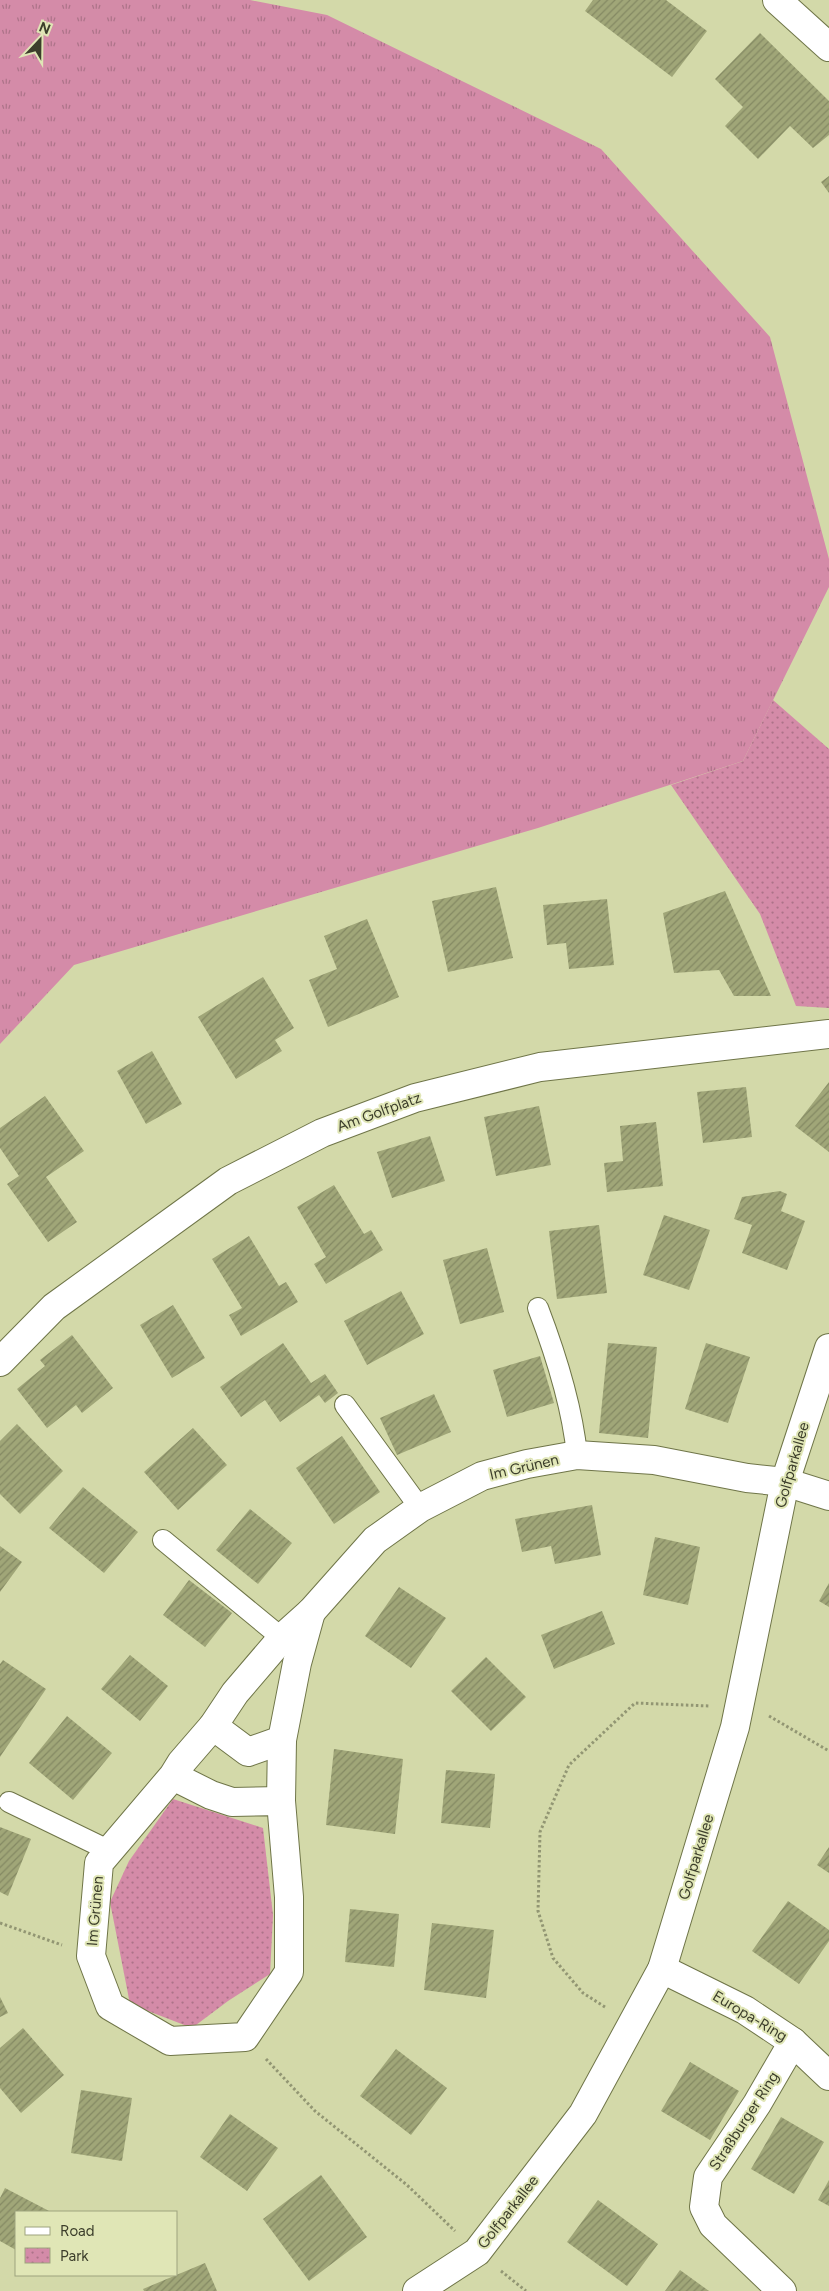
<svg xmlns="http://www.w3.org/2000/svg" width="829" height="2291" font-family="Figtree,sans-serif">
	<defs>
		<pattern id="grass-tufts" width="24" height="20" patternUnits="userSpaceOnUse" patternTransform="scale(1.25)"><rect width="24" height="20" fill="#d48ba8"/><path d="M3 7l-1-3M5 7V3M7 7l1-3M15 17l-1-3M17 17v-4M19 17l1-3" fill="none" stroke="#ad7389"/></pattern>
		<pattern id="park-dots" width="8" height="8" patternUnits="userSpaceOnUse" patternTransform="scale(1.25)"><rect width="8" height="8" fill="#d48ba8"/><path d="M2 2h.1M6 6h.1" fill="none" stroke="#ad7389" stroke-width="1.8" stroke-linecap="round"/></pattern>
		<pattern id="building-hatch" width="6" height="6" patternUnits="userSpaceOnUse" patternTransform="scale(1.25)"><rect width="6" height="6" fill="#a0a678"/><path d="M-1 1l2-2M0 6l6-6M5 7l2-2" fill="none" stroke="#848963"/></pattern>
	</defs>
	<rect width="100%" height="100%" fill="#d3d9a9"/>
	<path fill="url(#grass-tufts)" d="M0 0H250L327 15 601 149 770 337 829 559V587L743 761 538 828 74 965 0 1044Z"/>
	<g fill="url(#park-dots)">
		<path d="M773 700 829 749V1008L796 1006 760 914 671 785 743 761Z"/>
		<path d="M173 1799 263 1828 273 1915 270 1974 228 2001 192 2028 130 2004 110 1902 129 1861Z"/>
	</g>
	<g fill="url(#building-hatch)">
		<path d="M593 0H666L707 31 672 77 585 11Z"/>
		<path d="M760 33 829 101V135L813 148 790 126 758 159 725 126 743 107 715 79Z"/>
		<path d="M829 176V193L821 182Z"/>
		<path d="M496 887 513 958 448 972 432 901Z"/>
		<path d="M725 891 771 996H734L719 970 674 973 663 913Z"/>
		<path d="M607 899 614 965 569 969 566 943 547 945 543 905Z"/>
		<path d="M367 919 399 997 328 1027 309 980 337 969 324 936Z"/>
		<path d="M263 977 294 1028 275 1040 282 1051 236 1079 198 1017Z"/>
		<path d="M152 1051 182 1104 146 1124 117 1071Z"/>
		<path d="M829 1082V1152L795 1126Z"/>
		<path d="M746 1087 752 1137 703 1143 697 1092Z"/>
		<path d="M45 1096 84 1151 46 1177 77 1222 48 1242 7 1184 19 1176 0 1148V1128Z"/>
		<path d="M539 1106 551 1165 496 1176 484 1117Z"/>
		<path d="M656 1122 663 1186 607 1192 604 1163 623 1161 620 1126Z"/>
		<path d="M430 1136 445 1181 392 1198 377 1152Z"/>
		<path d="M334 1185 364 1234 371 1230 383 1250 326 1284 314 1264 326 1257 297 1207Z"/>
		<path d="M780 1191 787 1194 781 1211 805 1221 787 1270 742 1253 752 1225 734 1219 742 1197Z"/>
		<path d="M664 1215 710 1230 689 1290 643 1275Z"/>
		<path d="M599 1225 607 1293 557 1299 549 1231Z"/>
		<path d="M249 1236 279 1286 286 1282 298 1302 241 1336 229 1315 242 1308 212 1259Z"/>
		<path d="M487 1248 504 1312 460 1324 443 1260Z"/>
		<path d="M401 1291 424 1334 367 1365 344 1321Z"/>
		<path d="M173 1305 205 1358 172 1378 140 1325Z"/>
		<path d="M72 1335 113 1388 82 1413 76 1405 47 1428 17 1389 45 1366 40 1360Z"/>
		<path d="M283 1343 311 1383 325 1374 338 1393 325 1403 319 1395 280 1422 265 1400 241 1417 220 1387Z"/>
		<path d="M608 1343 657 1347 648 1438 599 1433Z"/>
		<path d="M706 1343 750 1357 728 1423 685 1409Z"/>
		<path d="M540 1356 554 1403 507 1417 493 1370Z"/>
		<path d="M434 1394 451 1432 397 1455 380 1418Z"/>
		<path d="M17 1424 63 1471 20 1514 0 1494V1441Z"/>
		<path d="M193 1428 227 1465 178 1510 144 1472Z"/>
		<path d="M342 1436 380 1492 334 1524 296 1468Z"/>
		<path d="M83 1487 138 1532 104 1573 49 1528Z"/>
		<path d="M592 1505 601 1555 555 1564 551 1546 522 1552 515 1519Z"/>
		<path d="M250 1509 292 1543 258 1584 216 1550Z"/>
		<path d="M655 1537 700 1547 688 1605 643 1595Z"/>
		<path d="M0 1546 22 1562 0 1592Z"/>
		<path d="M189 1580 232 1613 205 1647 163 1615Z"/>
		<path d="M829 1583V1607L819 1601Z"/>
		<path d="M399 1587 446 1618 411 1668 365 1636Z"/>
		<path d="M602 1611 615 1644 554 1669 541 1635Z"/>
		<path d="M130 1655 168 1686 140 1721 101 1689Z"/>
		<path d="M486 1657 526 1697 491 1731 451 1691Z"/>
		<path d="M3 1660 46 1689 0 1757V1664Z"/>
		<path d="M67 1716 112 1753 73 1800 29 1763Z"/>
		<path d="M334 1749 403 1759 395 1834 326 1825Z"/>
		<path d="M446 1770 495 1774 490 1828 441 1823Z"/>
		<path d="M0 1827 31 1839 8 1896 0 1892Z"/>
		<path d="M829 1847V1873L817 1865Z"/>
		<path d="M788 1901 829 1930V1941L799 1984 752 1951Z"/>
		<path d="M350 1909 399 1914 394 1967 345 1962Z"/>
		<path d="M432 1923 494 1930 486 1998 424 1990Z"/>
		<path d="M0 1997 8 2013 0 2017Z"/>
		<path d="M23 2028 64 2075 21 2113 0 2088V2048Z"/>
		<path d="M396 2049 447 2088 411 2135 360 2096Z"/>
		<path d="M690 2062 739 2091 710 2140 661 2111Z"/>
		<path d="M81 2090 132 2098 122 2161 71 2153Z"/>
		<path d="M230 2114 278 2148 247 2191 200 2157Z"/>
		<path d="M781 2117 824 2142 794 2194 751 2169Z"/>
		<path d="M321 2175 367 2237 309 2281 263 2219Z"/>
		<path d="M829 2180V2206L818 2200Z"/>
		<path d="M5 2188 51 2212H16V2250L0 2241V2198Z"/>
		<path d="M598 2200 658 2244 627 2286 567 2242Z"/>
		<path d="M205 2263 217 2291H144L143 2289Z"/>
		<path d="M680 2270 709 2291H665Z"/>
	</g>
	<g fill="none" stroke-linecap="round" stroke-linejoin="round">
		<g stroke="#6f7548" stroke-width="22">
			<g id="lane">
				<path d="M538 1308C556 1355 572 1405 577 1455"/>
				<path d="M345 1405 420 1508"/>
				<path d="M163 1540 282 1638"/>
				<path d="M9 1802 110 1851"/>
			</g>
		</g>
		<g stroke="#6f7548" stroke-width="30">
			<g id="street">
				<path d="M777 0 829 47"/>
				<path d="M0 1362 54 1307 228 1181 322 1133 415 1098 540 1067 829 1034"/>
				<path d="M213 1726 248 1752 282 1740 297 1663 311 1612"/>
				<path d="M173 1776 211 1795 232 1802 281 1801 289 1897V1972L245 2037 170 2041 110 2006 91 1956 99 1863 173 1776 181 1763 213 1726 235 1693 282 1638 311 1612 375 1540 420 1508 482 1476 527 1464 577 1455 654 1460 747 1478 785 1482 829 1496"/>
				<path d="M281 1801 282 1740"/>
				<path d="M662 1969 745 2010 793 2042 829 2076"/>
				<path d="M417 2291 477 2252 583 2114 662 1969 735 1727 785 1482 829 1348"/>
				<path d="M782 2291 713 2225 704 2207 708 2177 757 2104 793 2042"/>
			</g>
		</g>
		<g stroke="#929673" stroke-width="3" stroke-dasharray="2.5 2.5" stroke-linecap="butt">
			<path d="M769 1716 829 1751"/>
			<path d="M0 1923 62 1945"/>
			<path d="M605 2007 583 1993 553 1958 538 1911 540 1832 569 1765 635 1703 709 1706"/>
			<path d="M266 2059 315 2111 407 2185 455 2231"/>
			<path d="M501 2271 526 2291"/>
		</g>
		<use href="#lane" stroke="#fff" stroke-width="20"/>
		<use href="#street" stroke="#fff" stroke-width="28"/>
	</g>
	<g text-anchor="middle" stroke-width="4" stroke-linejoin="round" paint-order="stroke">
		<g font-size="15" fill="#3c3e2b" stroke="#e0e6b6">
			<text transform="translate(379 1112) rotate(-20)" y="5">Am Golfplatz</text>
			<text transform="translate(792 1465) rotate(-74)" y="5">Golfparkallee</text>
			<text transform="translate(524 1467) rotate(-13)" y="5">Im Grünen</text>
			<text transform="translate(696 1857) rotate(-73)" y="5">Golfparkallee</text>
			<text transform="translate(95 1911) rotate(-85)" y="5">Im Grünen</text>
			<text transform="translate(750 2016) rotate(31)" y="5">Europa-Ring</text>
			<text transform="translate(744 2121) rotate(-57)" y="5">Straßburger Ring</text>
			<text transform="translate(508 2212) rotate(-52)" y="5">Golfparkallee</text>
		</g>
	</g>
	<rect x="15" y="2211" width="162" height="65" fill="#e0e6b6" stroke="#9ea37e"/>
	<rect x="25" y="2227" width="25" height="8" fill="#ffffff" stroke="#9ea37e"/>
	<text x="60" y="2236" font-size="15" fill="#3c3e2b">Road</text>
	<rect x="25" y="2248" width="25" height="15" fill="url(#park-dots)" stroke="#9ea37e"/>
	<text x="60" y="2261" font-size="15" fill="#3c3e2b">Park</text>
	<g transform="translate(40 40) rotate(22)" stroke="#e0e6b6" stroke-width="4" paint-order="stroke">
	<path d="M0-4L9 19L0 12L-9 19Z" fill="#3c3e2b"/>
	<text y="-8" font-size="14" font-weight="bold" text-anchor="middle" fill="#3c3e2b">N</text>
	</g>
</svg>
